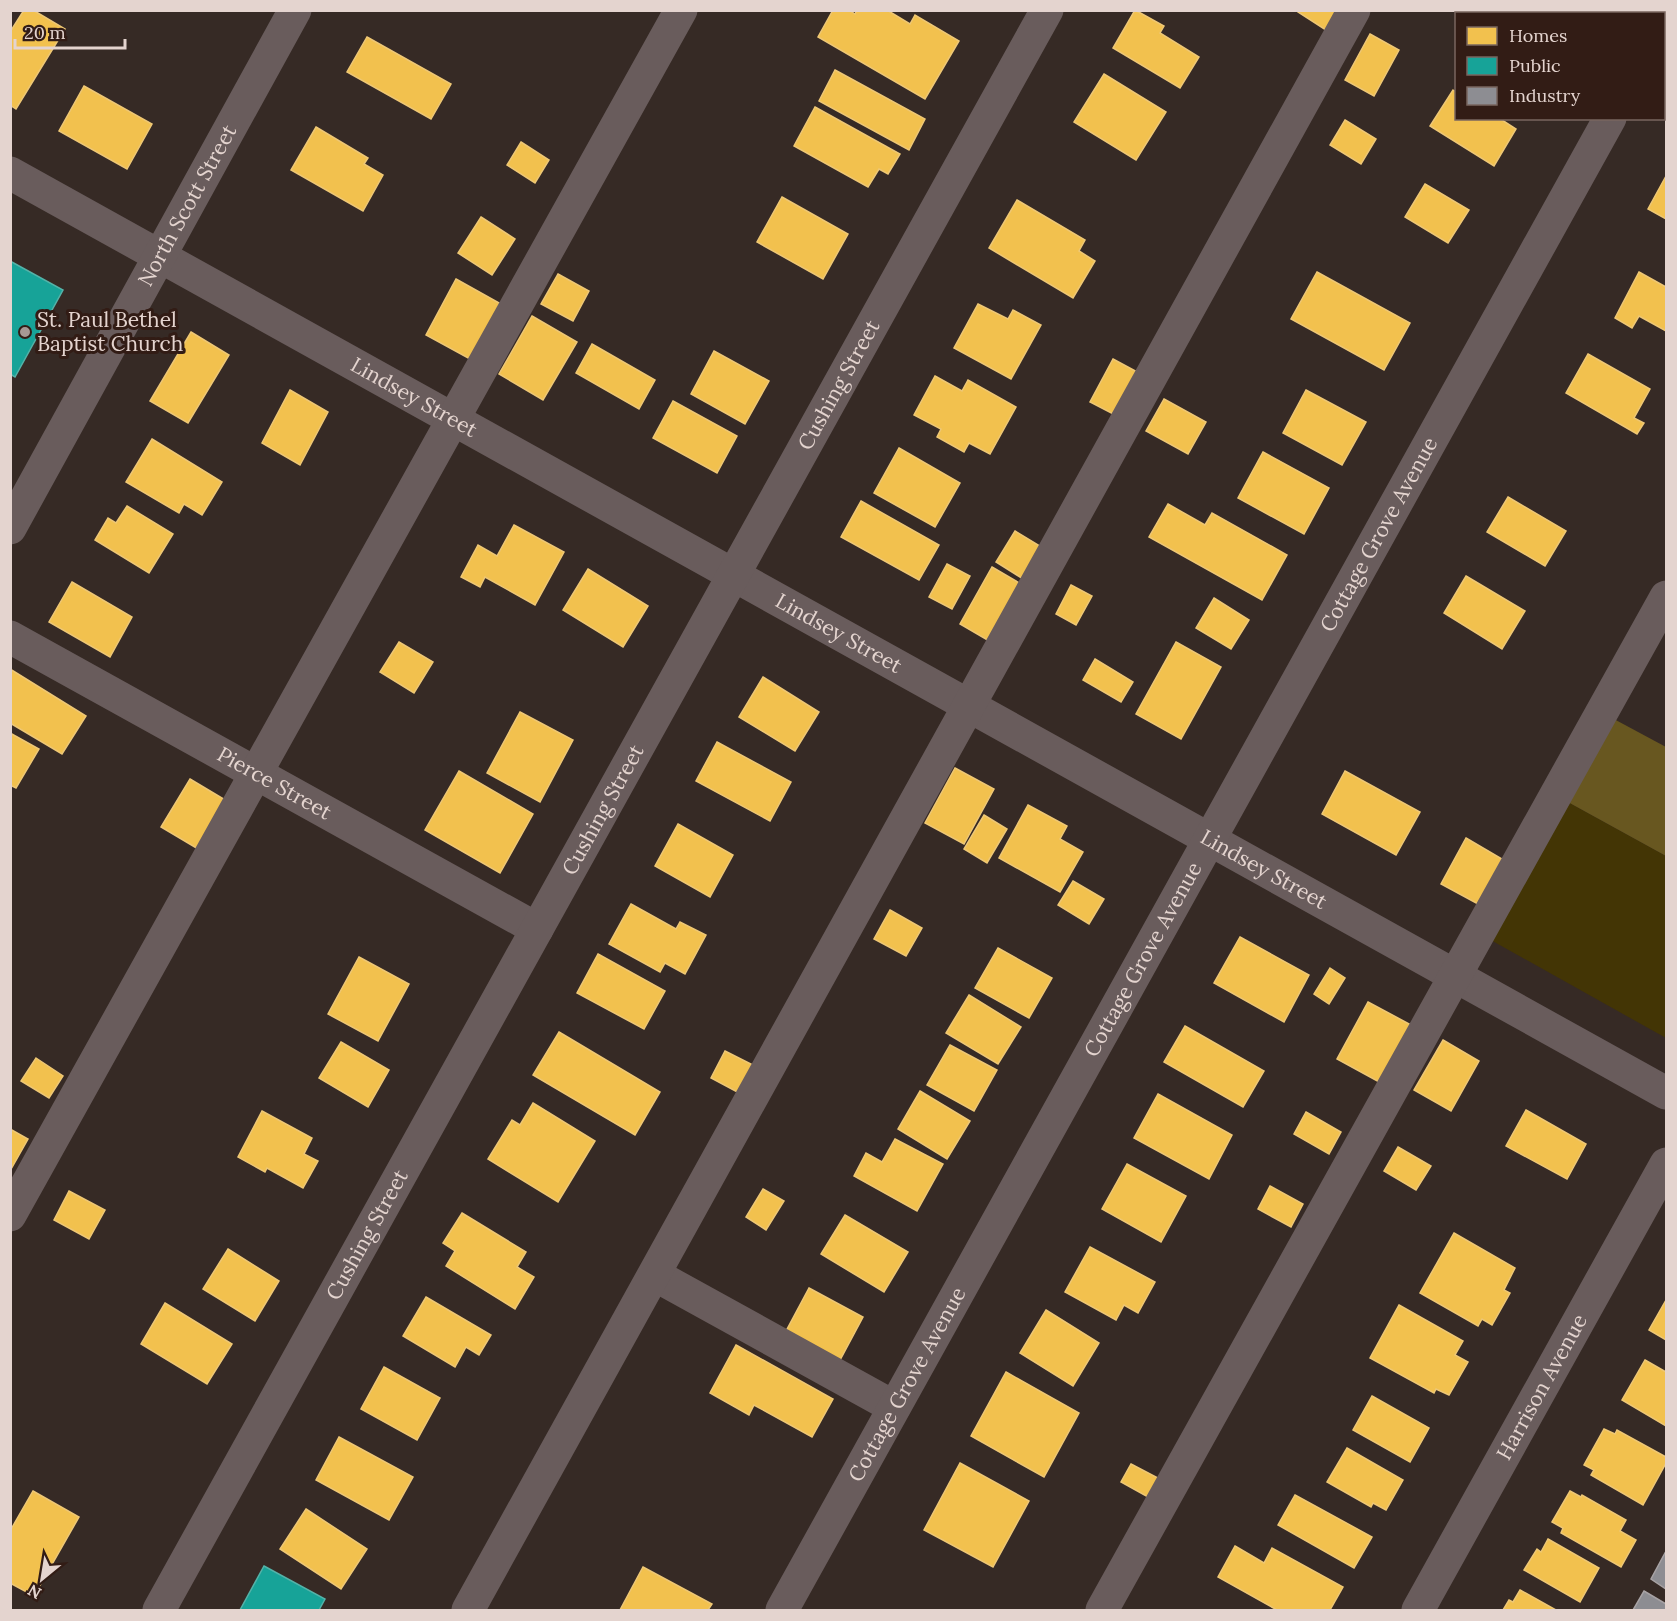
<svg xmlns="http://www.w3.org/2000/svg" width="1677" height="1621" font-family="Lora,serif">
	<rect width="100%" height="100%" fill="#362a25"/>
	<path fill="#433505" d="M1566 801 1666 856V1038L1489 939Z"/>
	<path fill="#685720" d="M1612 718 1666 747V856L1566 801Z"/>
	<g fill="#f2c14e" stroke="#eec775" stroke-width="1.5">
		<path d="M24 10H33L65 29 16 109 10 105V32Z"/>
		<path d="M833 10H849L855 14 857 10H887L910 24 915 15 959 41 925 99 818 37Z"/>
		<path d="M1135 10 1164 26 1160 33 1199 57 1180 88 1113 48Z"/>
		<path d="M1299 10H1347L1332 34 1298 12Z"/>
		<path d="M1370 34 1399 50 1374 96 1345 80Z"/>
		<path d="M367 37 451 84 431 119 347 72Z"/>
		<path d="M835 70 925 119 909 150 819 101Z"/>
		<path d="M1104 74 1166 112 1136 160 1074 122Z"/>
		<path d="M84 86 152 124 127 169 59 131Z"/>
		<path d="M1453 90 1456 92V118H1499L1516 129 1494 166 1430 126Z"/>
		<path d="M815 107 900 154 888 174 879 169 868 187 794 146Z"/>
		<path d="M1345 120 1376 139 1361 164 1330 145Z"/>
		<path d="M316 127 368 158 364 164 383 175 363 211 291 170Z"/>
		<path d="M521 142 549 160 535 183 507 165Z"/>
		<path d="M1666 176V219L1648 209Z"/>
		<path d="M1425 184 1469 210 1448 243 1405 217Z"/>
		<path d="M782 197 848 234 823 279 757 242Z"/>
		<path d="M1017 200 1085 240 1079 251 1095 261 1073 298 989 248Z"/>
		<path d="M481 217 515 239 492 275 458 253Z"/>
		<path d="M1317 272 1410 323 1384 370 1291 319Z"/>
		<path d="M1639 272 1666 287V331L1639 316 1632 328 1615 318Z"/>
		<path d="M558 274 589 291 573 321 541 304Z"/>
		<path d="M456 279 501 304 470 359 426 335Z"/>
		<path d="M978 304 1008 319 1013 310 1041 325 1011 379 954 348Z"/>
		<path d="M532 316 577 342 543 400 499 374Z"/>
		<path d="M191 332 229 355 188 423 150 401Z"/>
		<path d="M592 344 655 380 639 409 576 373Z"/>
		<path d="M714 351 769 381 745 424 691 394Z"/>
		<path d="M1588 354 1650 389 1634 418 1644 423 1637 434 1566 393Z"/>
		<path d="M1113 359 1143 375 1121 418 1090 402Z"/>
		<path d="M935 376 962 391 968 380 1016 407 990 454 969 443 964 452 937 437 941 429 914 415Z"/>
		<path d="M290 390 328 412 300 465 262 443Z"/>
		<path d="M1306 390 1366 422 1342 465 1283 433Z"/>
		<path d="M1164 399 1206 422 1188 454 1146 431Z"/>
		<path d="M673 401 737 436 717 473 653 438Z"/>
		<path d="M152 439 222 482 202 515 184 504 179 513 126 482Z"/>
		<path d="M899 448 960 483 935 527 874 493Z"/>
		<path d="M1263 452 1329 488 1304 534 1238 498Z"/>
		<path d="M1508 497 1566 531 1545 566 1487 532Z"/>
		<path d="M861 501 939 545 919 580 841 537Z"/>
		<path d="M1168 504 1205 525 1212 513 1287 555 1262 600 1149 537Z"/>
		<path d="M127 506 173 534 149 573 95 540 108 518 116 523Z"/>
		<path d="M514 525 564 552 535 605 485 577 480 587 461 577 478 545 497 556Z"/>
		<path d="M1015 531 1048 551 1028 582 996 562Z"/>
		<path d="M947 564 970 576 952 609 929 597Z"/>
		<path d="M992 567 1028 588 996 645 960 624Z"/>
		<path d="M588 569 648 606 623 647 563 610Z"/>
		<path d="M1466 576 1525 611 1502 649 1444 613Z"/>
		<path d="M72 582 132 617 110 657 49 622Z"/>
		<path d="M1071 585 1092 596 1076 625 1056 614Z"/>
		<path d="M1214 598 1249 620 1231 649 1196 628Z"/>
		<path d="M399 642 433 662 414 693 380 672Z"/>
		<path d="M1176 642 1221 667 1181 739 1136 714Z"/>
		<path d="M1095 659 1133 682 1121 702 1083 680Z"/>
		<path d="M10 669 86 716 62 754 10 723Z"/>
		<path d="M763 677 819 712 795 751 739 717Z"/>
		<path d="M520 712 573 740 540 802 487 773Z"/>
		<path d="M10 733 39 749 16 788 10 785Z"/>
		<path d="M717 742 791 782 770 821 696 781Z"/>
		<path d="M955 768 994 789 964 844 925 823Z"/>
		<path d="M459 771 533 814 500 873 425 830Z"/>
		<path d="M1345 771 1420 812 1396 855 1322 814Z"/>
		<path d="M190 779 227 801 198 849 161 827Z"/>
		<path d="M1028 805 1067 826 1060 839 1083 852 1060 892 999 858Z"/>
		<path d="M984 815 1007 829 987 863 964 849Z"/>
		<path d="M678 824 733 855 710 897 655 866Z"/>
		<path d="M1466 838 1502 859 1478 904 1441 884Z"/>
		<path d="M1073 881 1104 899 1089 924 1058 905Z"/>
		<path d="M631 904 676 929 680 922 706 935 685 974 665 963 660 972 609 944Z"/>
		<path d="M890 910 922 928 906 956 874 939Z"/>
		<path d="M1240 937 1309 975 1284 1022 1214 983Z"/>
		<path d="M998 948 1052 978 1029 1018 975 988Z"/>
		<path d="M598 954 665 991 644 1029 577 993Z"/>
		<path d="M359 957 409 984 378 1041 328 1014Z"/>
		<path d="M1330 968 1345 978 1329 1004 1314 994Z"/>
		<path d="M969 995 1021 1027 998 1064 946 1033Z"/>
		<path d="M1368 1002 1413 1026 1381 1083 1337 1059Z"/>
		<path d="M1185 1026 1264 1071 1243 1107 1164 1062Z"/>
		<path d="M559 1032 660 1092 635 1135 533 1075Z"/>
		<path d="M1443 1040 1479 1061 1451 1111 1414 1090Z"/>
		<path d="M341 1042 389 1070 368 1107 319 1078Z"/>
		<path d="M950 1045 997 1070 974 1111 927 1085Z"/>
		<path d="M725 1051 755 1066 741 1094 711 1078Z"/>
		<path d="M36 1058 63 1076 49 1098 21 1081Z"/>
		<path d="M920 1091 970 1121 947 1159 898 1129Z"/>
		<path d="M1158 1094 1232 1135 1209 1179 1134 1138Z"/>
		<path d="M533 1103 595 1141 558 1202 488 1159 512 1120 520 1125Z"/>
		<path d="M1526 1110 1586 1144 1567 1179 1506 1146Z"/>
		<path d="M262 1111 312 1138 304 1154 318 1161 303 1188 267 1168 265 1172 238 1157Z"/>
		<path d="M1306 1112 1341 1132 1329 1154 1294 1134Z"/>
		<path d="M10 1129 28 1139 10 1171Z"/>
		<path d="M895 1139 943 1164 917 1211 854 1176 866 1153 882 1162Z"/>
		<path d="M1398 1147 1431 1166 1416 1190 1384 1171Z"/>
		<path d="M1127 1164 1186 1196 1161 1242 1102 1209Z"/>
		<path d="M1270 1186 1303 1204 1291 1227 1258 1209Z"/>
		<path d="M763 1189 784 1201 766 1230 746 1217Z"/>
		<path d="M69 1191 105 1210 89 1239 54 1220Z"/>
		<path d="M462 1213 526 1252 517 1267 534 1277 515 1309 446 1266 455 1251 443 1243Z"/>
		<path d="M845 1215 908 1252 884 1292 821 1254Z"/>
		<path d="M1454 1233 1515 1268 1504 1290 1510 1293 1492 1325 1482 1319 1478 1326 1420 1293Z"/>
		<path d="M1090 1247 1155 1282 1138 1313 1124 1305 1116 1320 1065 1292Z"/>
		<path d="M228 1249 279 1281 255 1321 203 1289Z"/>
		<path d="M809 1288 863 1317 839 1362 785 1333Z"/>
		<path d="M426 1297 491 1335 479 1355 466 1347 455 1367 403 1336Z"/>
		<path d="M1666 1300V1340L1649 1330Z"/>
		<path d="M165 1303 232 1344 207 1384 141 1344Z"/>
		<path d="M1399 1305 1463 1341 1455 1355 1468 1362 1449 1395 1436 1389 1434 1393 1370 1358Z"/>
		<path d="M1046 1310 1099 1343 1073 1386 1020 1353Z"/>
		<path d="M736 1345 833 1399 812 1437 754 1405 749 1415 710 1393Z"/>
		<path d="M1645 1360 1666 1372V1426L1622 1400Z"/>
		<path d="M384 1367 440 1398 417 1440 361 1409Z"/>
		<path d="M1006 1372 1079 1413 1044 1477 971 1436Z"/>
		<path d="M1372 1396 1429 1428 1410 1462 1353 1430Z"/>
		<path d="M1604 1429 1615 1434 1617 1430 1666 1457V1463L1643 1505 1591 1475 1594 1470 1584 1465Z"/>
		<path d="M339 1437 413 1477 389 1520 316 1480Z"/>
		<path d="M1347 1448 1403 1480 1386 1510 1373 1503 1371 1507 1327 1482Z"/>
		<path d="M960 1463 1029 1501 993 1567 924 1530Z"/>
		<path d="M1131 1464 1158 1478 1148 1497 1121 1482Z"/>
		<path d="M33 1491 79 1517 34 1596 10 1583V1531Z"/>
		<path d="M1570 1491 1581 1497 1582 1495 1626 1520 1620 1531 1636 1540 1621 1567 1561 1533 1563 1528 1552 1522Z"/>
		<path d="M1295 1495 1372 1537 1354 1568 1278 1525Z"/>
		<path d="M306 1509 367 1549 341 1589 280 1549Z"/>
		<path d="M1548 1539 1599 1568 1580 1602 1524 1570 1537 1549 1541 1552Z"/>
		<path d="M1235 1546 1264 1563 1272 1548 1343 1587 1330 1610H1277L1218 1577Z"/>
		<path d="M643 1567 712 1604 708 1610H620Z"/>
		<path d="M1520 1590 1556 1610H1503L1509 1600 1513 1602Z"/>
	</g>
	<g fill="#17a398" stroke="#54b2a8" stroke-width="1.5">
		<path d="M10 261 63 290 15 377 10 374Z"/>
		<path d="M264 1566 325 1599 319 1610H240Z"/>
	</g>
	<g fill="#8d8d92" stroke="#a7a2a4" stroke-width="1.5">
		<path d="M1665 1553 1666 1554V1589L1651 1579Z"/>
		<path d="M1644 1591 1666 1604V1610H1633Z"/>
	</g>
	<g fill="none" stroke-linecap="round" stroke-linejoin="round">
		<g stroke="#695c5c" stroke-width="33">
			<path d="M1664 21 1666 15"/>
			<path id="s1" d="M10 173 1666 1093"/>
			<path id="s2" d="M10 528 295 10"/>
			<path id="s3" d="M10 637 537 929"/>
			<path d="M10 1215 681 10"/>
			<path d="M655 1275 894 1407"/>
			<path id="s4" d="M159 1610 1047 10"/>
			<path d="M468 1610 1354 10"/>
			<path id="s5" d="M782 1610 1610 118"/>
			<path d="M1102 1610 1666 597"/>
			<path id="s6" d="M1418 1610 1666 1164"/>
		</g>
	</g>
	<circle fill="#a79894" stroke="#321c15" stroke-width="2" cx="25" cy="332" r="6"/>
	<g text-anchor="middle" stroke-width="6" stroke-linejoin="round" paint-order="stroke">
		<g font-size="21" fill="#e4d4cf" stroke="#321c15">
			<text dy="7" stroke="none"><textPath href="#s2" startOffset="368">North Scott Street</textPath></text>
			<text dy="7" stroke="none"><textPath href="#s4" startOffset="1401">Cushing Street</textPath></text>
			<text dy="7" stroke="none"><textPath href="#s1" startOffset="462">Lindsey Street</textPath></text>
			<text dy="7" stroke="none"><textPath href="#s5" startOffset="1230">Cottage Grove Avenue</textPath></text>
			<text dy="7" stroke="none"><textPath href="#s1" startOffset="948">Lindsey Street</textPath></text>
			<text dy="7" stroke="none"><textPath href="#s3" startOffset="302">Pierce Street</textPath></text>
			<text dy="7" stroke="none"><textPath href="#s4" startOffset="915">Cushing Street</textPath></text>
			<text dy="7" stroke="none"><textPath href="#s1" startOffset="1434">Lindsey Street</textPath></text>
			<text dy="7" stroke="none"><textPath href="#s5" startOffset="744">Cottage Grove Avenue</textPath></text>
			<text dy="7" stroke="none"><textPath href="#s4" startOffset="429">Cushing Street</textPath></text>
			<text dy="7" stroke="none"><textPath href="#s5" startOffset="258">Cottage Grove Avenue</textPath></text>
			<text dy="7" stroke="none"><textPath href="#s6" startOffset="255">Harrison Avenue</textPath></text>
		</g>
		<g font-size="21" fill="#e4d4cf" stroke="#321c15" text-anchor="start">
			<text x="37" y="327">St. Paul Bethel<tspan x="37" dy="24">Baptist Church</tspan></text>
		</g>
	</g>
	<rect width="1677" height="1621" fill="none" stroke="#e4d4cf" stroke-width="24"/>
	<rect x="1455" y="12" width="210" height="108" fill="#321c15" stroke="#79665f" stroke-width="1.5"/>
	<rect x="1467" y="27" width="30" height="18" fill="#f2c14e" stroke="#79665f" stroke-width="1.5"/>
	<text x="1509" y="42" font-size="18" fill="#e4d4cf">Homes</text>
	<rect x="1467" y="57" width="30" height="18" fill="#17a398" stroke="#79665f" stroke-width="1.5"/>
	<text x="1509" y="72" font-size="18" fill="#e4d4cf">Public</text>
	<rect x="1467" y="87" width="30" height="18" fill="#8d8d92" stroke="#79665f" stroke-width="1.5"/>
	<text x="1509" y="102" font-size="18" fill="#e4d4cf">Industry</text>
	<g transform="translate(42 1579) rotate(210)" stroke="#321c15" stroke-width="4.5" paint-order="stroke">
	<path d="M0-4.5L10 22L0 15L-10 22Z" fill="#e4d4cf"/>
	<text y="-9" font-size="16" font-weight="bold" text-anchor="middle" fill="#e4d4cf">N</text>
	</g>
	<path d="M15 39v9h110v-9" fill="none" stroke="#e4d4cf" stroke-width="3"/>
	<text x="24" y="39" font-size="18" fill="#e4d4cf" stroke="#321c15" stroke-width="4.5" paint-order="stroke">20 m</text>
</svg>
